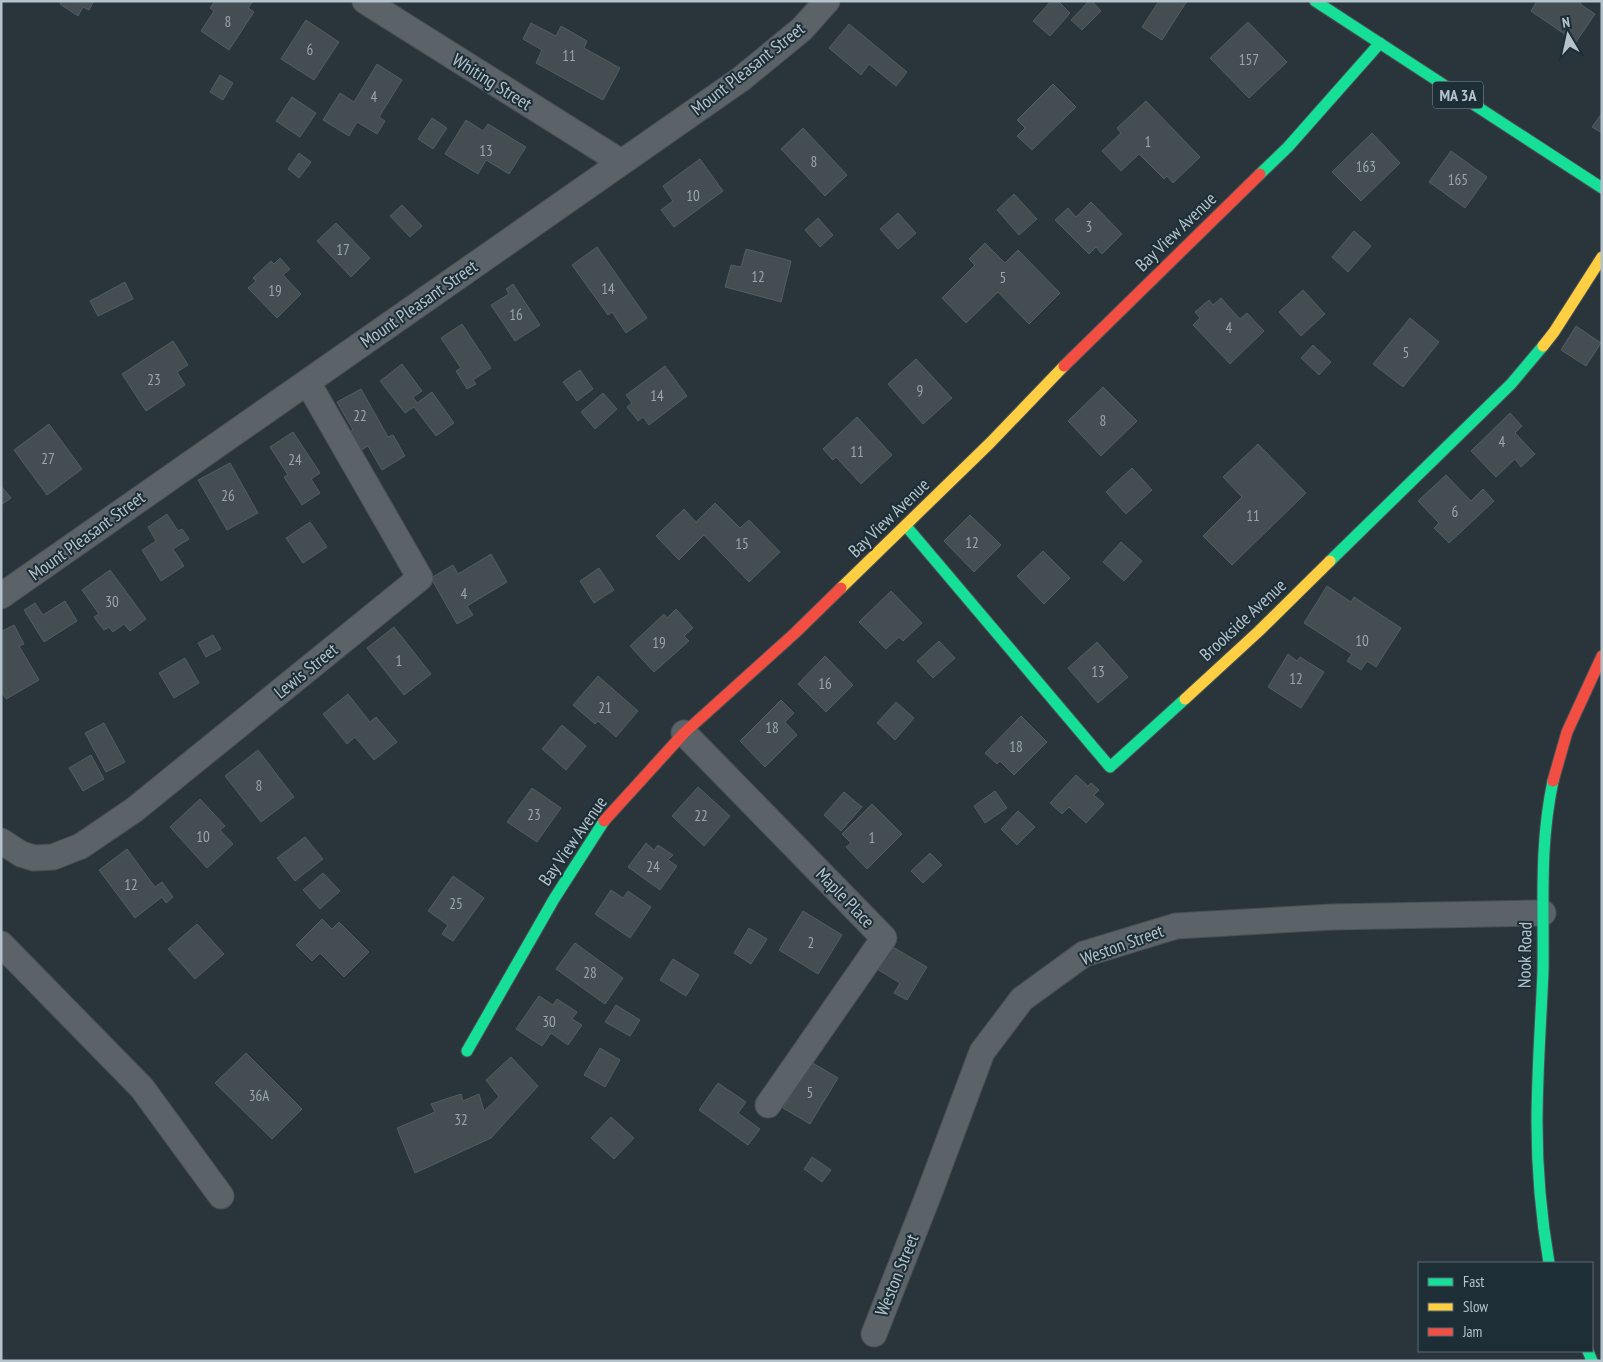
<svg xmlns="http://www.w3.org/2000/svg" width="1603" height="1362" font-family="'PT Sans Narrow',sans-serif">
	<rect width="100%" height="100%" fill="#2a353b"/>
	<g fill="#444d52" stroke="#525d63">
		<path d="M62 1H94L89 10 83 7 78 16 60 4Z"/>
		<path d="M215 1H253L248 8 254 12 229 50 201 31 214 11 210 8Z"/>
		<path d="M1051 1H1058L1070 13 1050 36 1033 21Z"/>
		<path d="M1089 1H1092L1101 11 1082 30 1071 20Z"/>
		<path d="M1159 1H1187L1162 40 1142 27Z"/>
		<path d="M1537 1H1582L1580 4 1595 14 1576 42 1531 11Z"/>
		<path d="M306 20 339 42 314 80 281 59Z"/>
		<path d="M1248 22 1287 62 1249 98 1210 58Z"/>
		<path d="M531 23 556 36 561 26 587 41 584 48 620 68 603 100 536 63 542 50 523 39Z"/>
		<path d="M849 24 907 72 896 86 869 64 861 75 829 48Z"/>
		<path d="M377 64 402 80 379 117 385 121 377 134 357 122 349 136 323 120 340 93 354 102Z"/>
		<path d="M220 75 233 83 223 100 210 92Z"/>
		<path d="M1053 84 1076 107 1032 150 1017 136 1025 128 1017 120Z"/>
		<path d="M292 97 316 113 300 137 276 121Z"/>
		<path d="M1146 101 1200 157 1173 183 1167 176 1164 179 1139 154 1121 171 1102 151 1121 133 1117 128Z"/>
		<path d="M1602 113V133L1592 127Z"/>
		<path d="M432 118 447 128 433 149 418 139Z"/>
		<path d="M466 120 483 131 488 124 526 147 509 174 486 160 478 174 445 154Z"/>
		<path d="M803 128 847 175 825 196 781 149Z"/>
		<path d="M1372 133 1400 163 1361 201 1332 172Z"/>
		<path d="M1451 151 1487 177 1465 208 1429 182Z"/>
		<path d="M299 153 311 162 299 178 288 169Z"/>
		<path d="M700 159 723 191 674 227 661 210 673 201 663 186Z"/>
		<path d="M1014 194 1037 219 1019 235 997 210Z"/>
		<path d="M1091 202 1122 234 1102 254 1096 247 1089 254 1055 220 1068 208 1076 217Z"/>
		<path d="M402 205 422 226 410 237 390 216Z"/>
		<path d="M898 213 916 233 898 249 880 229Z"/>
		<path d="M818 218 833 235 820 247 805 230Z"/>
		<path d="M336 223 370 258 351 277 317 241Z"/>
		<path d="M1354 231 1371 246 1348 272 1332 257Z"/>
		<path d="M985 243 1005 263 1018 250 1060 293 1029 324 998 292 966 323 942 298 975 265 969 259Z"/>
		<path d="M597 247 647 318 626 333 612 312 608 315 572 265Z"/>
		<path d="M746 249 791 261 781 302 725 287 731 265 741 267Z"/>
		<path d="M280 258 290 269 283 275 301 294 277 318 248 288 256 281 253 278 271 261 274 264Z"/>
		<path d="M125 282 133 299 98 316 90 301Z"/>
		<path d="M513 284 540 325 515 341 491 305 509 294 506 289Z"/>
		<path d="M1303 290 1325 314 1301 336 1279 312Z"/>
		<path d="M1221 298 1240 319 1247 313 1264 331 1230 364 1193 325 1200 318 1195 312 1209 300 1213 305Z"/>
		<path d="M1410 318 1439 342 1403 387 1373 364Z"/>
		<path d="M462 324 491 368 473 380 476 384 467 389 456 371 461 368 441 338Z"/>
		<path d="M1576 326 1601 343 1586 366 1561 350Z"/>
		<path d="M173 341 188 365 177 372 185 385 146 411 122 374Z"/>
		<path d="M1313 345 1331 362 1319 375 1301 358Z"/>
		<path d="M916 359 952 398 923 424 888 384Z"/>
		<path d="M402 364 422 391 413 397 417 403 432 392 454 423 436 436 414 407 405 413 380 381Z"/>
		<path d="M665 366 687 396 649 425 643 417 638 421 627 407 632 403 626 395Z"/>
		<path d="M580 370 593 389 577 401 563 382Z"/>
		<path d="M1103 387 1137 421 1101 456 1068 421Z"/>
		<path d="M361 389 388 437 393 435 405 456 382 470 368 446 356 453 346 434 353 430 337 402Z"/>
		<path d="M603 393 617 409 595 429 581 412Z"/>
		<path d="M1510 413 1522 426 1515 433 1535 454 1521 467 1515 459 1496 477 1471 451Z"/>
		<path d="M857 417 892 455 861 484 836 457 833 460 823 449Z"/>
		<path d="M49 424 82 469 47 495 14 450Z"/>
		<path d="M293 432 320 473 311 479 320 493 302 505 284 477 288 475 270 447Z"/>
		<path d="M1258 444 1306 493 1232 565 1203 536 1242 497 1223 477Z"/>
		<path d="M230 463 258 513 227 530 198 480Z"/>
		<path d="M1132 468 1152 490 1126 514 1106 492Z"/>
		<path d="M1446 475 1471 501 1483 489 1494 501 1449 543 1434 528 1439 523 1418 501Z"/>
		<path d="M1 486 11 498 1 505Z"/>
		<path d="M715 503 740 528 749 520 780 552 749 582 704 535 679 560 656 536 684 509 696 522Z"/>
		<path d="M167 514 178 531 182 529 189 539 173 549 184 566 161 581 142 550 156 541 148 527Z"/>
		<path d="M970 515 1001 545 974 572 944 541Z"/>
		<path d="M310 522 327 547 303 563 286 538Z"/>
		<path d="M1121 542 1142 561 1124 581 1103 562Z"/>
		<path d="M1043 551 1070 578 1044 604 1017 576Z"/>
		<path d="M491 554 507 582 467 606 473 615 457 624 431 578 453 565 458 574Z"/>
		<path d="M599 568 614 590 594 603 580 581Z"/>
		<path d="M110 570 146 619 130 631 124 624 113 632 109 627 104 630 94 617 99 614 82 590Z"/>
		<path d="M1327 586 1351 602 1354 597 1401 628 1376 667 1367 661 1361 670 1347 661 1352 654 1304 623Z"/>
		<path d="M891 591 922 623 903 641 899 637 886 649 859 622Z"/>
		<path d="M65 601 77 621 44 642 24 610 35 603 43 615Z"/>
		<path d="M676 609 693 628 684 636 689 641 654 672 630 646 664 614 667 618Z"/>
		<path d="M14 625 24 644 19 646 39 680 6 699 1 691V630L2 631Z"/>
		<path d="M394 627 431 674 404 695 367 648Z"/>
		<path d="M213 635 221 649 206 657 198 643Z"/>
		<path d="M939 641 955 658 933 678 917 661Z"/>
		<path d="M1097 642 1128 677 1098 703 1068 668Z"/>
		<path d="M1288 654 1297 661 1300 657 1324 672 1301 708 1268 687Z"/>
		<path d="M825 656 853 685 826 712 798 684Z"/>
		<path d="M185 658 199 683 174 698 159 673Z"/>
		<path d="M598 676 638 711 616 737 598 721 595 724 573 705Z"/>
		<path d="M348 694 370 722 376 717 397 742 374 760 355 737 347 744 323 714Z"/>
		<path d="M781 700 794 713 785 722 797 735 765 767 740 741Z"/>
		<path d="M896 702 914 718 895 740 877 723Z"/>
		<path d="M1021 716 1047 742 1014 775 1000 761 997 764 985 753Z"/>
		<path d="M104 723 125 762 106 772 85 733Z"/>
		<path d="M562 725 586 746 566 770 542 749Z"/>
		<path d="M258 750 294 797 261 822 225 776Z"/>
		<path d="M91 755 104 779 83 791 69 768Z"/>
		<path d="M1076 775 1088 786 1091 783 1099 790 1094 795 1104 804 1086 823 1069 807 1062 814 1050 803Z"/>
		<path d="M698 787 730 816 704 846 672 816Z"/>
		<path d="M532 788 561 808 537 842 507 822Z"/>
		<path d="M995 791 1007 808 985 823 974 806Z"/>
		<path d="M844 792 862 807 841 831 824 815Z"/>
		<path d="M200 799 225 826 220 830 233 844 207 868 170 827Z"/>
		<path d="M872 804 902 834 867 869 846 847 851 843 842 834Z"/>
		<path d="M1018 811 1035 827 1017 845 1001 829Z"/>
		<path d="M305 837 323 859 295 881 277 858Z"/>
		<path d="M646 843 654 850 658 845 673 855 668 860 677 866 660 890 628 867Z"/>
		<path d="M127 849 155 887 162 882 173 897 166 903 162 897 135 918 99 870Z"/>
		<path d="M930 853 942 865 923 883 911 871Z"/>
		<path d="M323 873 340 891 320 909 303 890Z"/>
		<path d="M453 876 484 898 453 941 442 934 448 925 428 911Z"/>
		<path d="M611 890 623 898 628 891 651 907 630 938 595 914Z"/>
		<path d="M803 911 842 935 818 974 779 950Z"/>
		<path d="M322 919 332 929 339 922 369 952 344 977 320 953 312 961 296 945Z"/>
		<path d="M197 924 224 954 195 979 168 949Z"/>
		<path d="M749 928 767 939 751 964 734 953Z"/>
		<path d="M575 943 623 978 605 1004 556 969Z"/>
		<path d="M886 943 927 967 907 1000 894 993 900 983 872 966Z"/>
		<path d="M673 959 699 975 686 996 660 980Z"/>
		<path d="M539 996 553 1005 557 999 577 1012 572 1019 582 1025 568 1045 551 1033 542 1046 516 1029Z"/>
		<path d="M616 1005 640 1020 630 1036 605 1022Z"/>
		<path d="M600 1048 620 1060 605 1087 584 1075Z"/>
		<path d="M246 1053 302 1109 272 1139 215 1083Z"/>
		<path d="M511 1057 538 1086 491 1138 415 1173 397 1128 435 1112 431 1104 461 1094 463 1101 479 1094 484 1111 499 1097 486 1080Z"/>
		<path d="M811 1062 838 1078 810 1124 783 1108Z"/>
		<path d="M718 1083 746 1102 738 1113 760 1129 748 1145 699 1110Z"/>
		<path d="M611 1117 634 1138 614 1159 591 1138Z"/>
		<path d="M812 1157 831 1170 822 1182 804 1169Z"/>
	</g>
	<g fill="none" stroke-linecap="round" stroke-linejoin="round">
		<g stroke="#495155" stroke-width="27">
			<g id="street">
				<path d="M365 1 621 162"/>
				<path d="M1 596 741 79 802 29 827 1"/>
				<path d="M684 733 884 938 768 1105"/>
				<path d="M1 841 21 854 34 858 53 857 81 846 134 810 420 578 308 383"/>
				<path d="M1 944 142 1088 221 1196"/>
				<path d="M874 1334 930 1191 982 1052 1022 999 1084 954 1176 926 1332 917 1543 913"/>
			</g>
		</g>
		<g stroke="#495155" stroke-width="13">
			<g id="fast">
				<path d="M1315 1 1602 188"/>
				<path d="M1260 174 1288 147 1380 43"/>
				<path d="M906 526 1110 767 1185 699"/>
				<path d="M1330 561 1511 384 1543 346"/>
				<path d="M467 1051 554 899 604 821"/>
				<path d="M1549 1263C1541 1216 1537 1170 1537 1123 1537 1072 1541 1021 1543 971 1544 905 1539 847 1553 781"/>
				<path d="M1588 1351 1592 1361"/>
			</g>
		</g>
		<g stroke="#495155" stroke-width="13">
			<g id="slow">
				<path d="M1543 346 1554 332 1602 257"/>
				<path d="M841 588 990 443 1064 366"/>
				<path d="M1185 699 1259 631 1330 561"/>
			</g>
		</g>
		<g stroke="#495155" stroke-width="13">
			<g id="jam">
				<path d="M1064 366 1260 174"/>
				<path d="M1553 781 1567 732 1602 656"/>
				<path d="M604 821 684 733 795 633 841 588"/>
			</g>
		</g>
		<use href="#street" stroke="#5b6369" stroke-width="25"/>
		<use href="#fast" stroke="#16e098" stroke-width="11"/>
		<use href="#slow" stroke="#ffcf43" stroke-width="11"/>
		<use href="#jam" stroke="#f24e42" stroke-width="11"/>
	</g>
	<g text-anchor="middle" stroke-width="4" stroke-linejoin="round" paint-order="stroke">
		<g font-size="15" fill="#99a6ae">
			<text x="228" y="27">8</text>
			<text x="310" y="55">6</text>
			<text x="569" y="61">11</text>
			<text x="1249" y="65">157</text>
			<text x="374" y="102">4</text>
			<text x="1148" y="147">1</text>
			<text x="486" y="156">13</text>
			<text x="814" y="167">8</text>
			<text x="1366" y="172">163</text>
			<text x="1458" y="185">165</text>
			<text x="693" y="201">10</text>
			<text x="1089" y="232">3</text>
			<text x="343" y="255">17</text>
			<text x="758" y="282">12</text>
			<text x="1003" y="283">5</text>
			<text x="608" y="294">14</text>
			<text x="275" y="296">19</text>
			<text x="516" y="320">16</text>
			<text x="1229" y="333">4</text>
			<text x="1406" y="358">5</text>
			<text x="154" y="385">23</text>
			<text x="920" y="396">9</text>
			<text x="657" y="401">14</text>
			<text x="360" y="421">22</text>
			<text x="1103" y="426">8</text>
			<text x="1502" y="447">4</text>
			<text x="857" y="457">11</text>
			<text x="48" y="464">27</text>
			<text x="295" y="465">24</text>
			<text x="228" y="501">26</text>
			<text x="1455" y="517">6</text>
			<text x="1253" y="521">11</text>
			<text x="972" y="548">12</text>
			<text x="742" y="549">15</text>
			<text x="464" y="599">4</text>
			<text x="112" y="607">30</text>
			<text x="1362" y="646">10</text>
			<text x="659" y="648">19</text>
			<text x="399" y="666">1</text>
			<text x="1098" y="677">13</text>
			<text x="1296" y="684">12</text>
			<text x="825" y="689">16</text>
			<text x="605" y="713">21</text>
			<text x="772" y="733">18</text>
			<text x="1016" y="752">18</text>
			<text x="259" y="791">8</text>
			<text x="534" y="820">23</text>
			<text x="701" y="821">22</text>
			<text x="203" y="842">10</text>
			<text x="872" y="843">1</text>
			<text x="653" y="872">24</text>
			<text x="131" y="890">12</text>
			<text x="456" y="909">25</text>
			<text x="811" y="948">2</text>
			<text x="590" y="978">28</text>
			<text x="549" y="1027">30</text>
			<text x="810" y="1098">5</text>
			<text x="259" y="1101">36A</text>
			<text x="461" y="1125">32</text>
		</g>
		<rect fill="#1d2e37" stroke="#87969f" stroke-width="1" x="1433" y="81.5" width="50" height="27" rx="4"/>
		<g font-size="16" font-weight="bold" fill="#b5c3cc">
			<text x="1458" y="101">MA 3A</text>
		</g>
		<g font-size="18" fill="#b5c3cc" stroke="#1d2e37">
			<text transform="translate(748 69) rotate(-38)" y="6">Mount Pleasant Street</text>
			<text transform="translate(492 82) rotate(32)" y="6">Whiting Street</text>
			<text transform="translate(1176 232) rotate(-44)" y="6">Bay View Avenue</text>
			<text transform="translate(419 304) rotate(-35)" y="6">Mount Pleasant Street</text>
			<text transform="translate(889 518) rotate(-44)" y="6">Bay View Avenue</text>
			<text transform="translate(87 536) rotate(-36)" y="6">Mount Pleasant Street</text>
			<text transform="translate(1243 620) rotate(-43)" y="6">Brookside Avenue</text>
			<text transform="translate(306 671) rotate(-39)" y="6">Lewis Street</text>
			<text transform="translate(573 841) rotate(-55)" y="6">Bay View Avenue</text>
			<text transform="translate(845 898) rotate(46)" y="6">Maple Place</text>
			<text transform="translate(1122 945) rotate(-20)" y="6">Weston Street</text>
			<text transform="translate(1525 955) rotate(-89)" y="6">Nook Road</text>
			<text transform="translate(897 1275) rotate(-68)" y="6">Weston Street</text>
		</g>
	</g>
	<rect width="1603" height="1362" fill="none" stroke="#b5c3cc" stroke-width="5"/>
	<rect x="1418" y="1262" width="175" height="90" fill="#1d2e37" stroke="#5a6a73"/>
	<rect x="1428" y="1278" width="25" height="8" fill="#16e098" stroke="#5a6a73"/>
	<text x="1463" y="1287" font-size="15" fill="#b5c3cc">Fast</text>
	<rect x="1428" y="1303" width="25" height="8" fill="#ffcf43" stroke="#5a6a73"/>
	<text x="1463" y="1312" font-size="15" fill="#b5c3cc">Slow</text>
	<rect x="1428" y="1328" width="25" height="8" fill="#f24e42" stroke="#5a6a73"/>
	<text x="1463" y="1337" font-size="15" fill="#b5c3cc">Jam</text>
	<g transform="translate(1568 35) rotate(351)" stroke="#1d2e37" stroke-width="4" paint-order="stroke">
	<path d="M0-4L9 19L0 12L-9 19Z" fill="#b5c3cc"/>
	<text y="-8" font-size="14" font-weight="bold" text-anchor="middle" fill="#b5c3cc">N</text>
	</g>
</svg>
